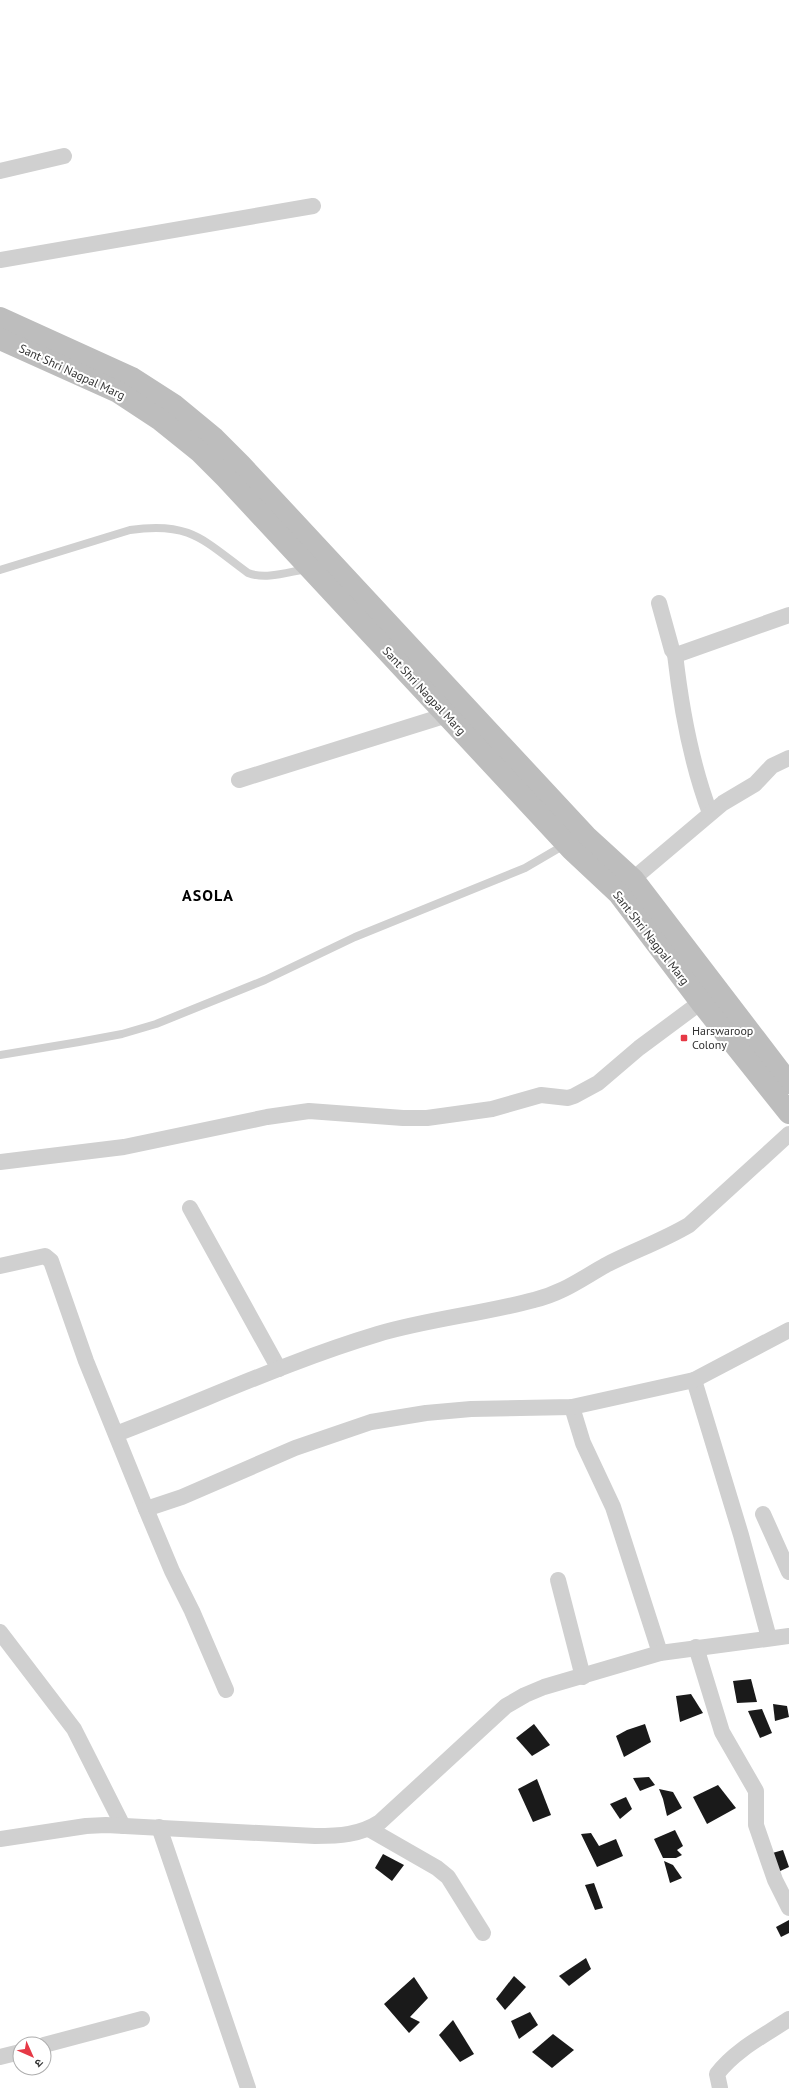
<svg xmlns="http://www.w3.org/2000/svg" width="789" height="2088" font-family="'PT Sans','Noto Sans Devanagari',sans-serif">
	<rect width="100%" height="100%" fill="#fff"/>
	<g fill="#1a1a1a">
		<path d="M751 1679 757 1702 737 1703 733 1681Z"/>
		<path d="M691 1694 703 1713 680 1722 676 1696Z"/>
		<path d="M773 1704 787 1706 789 1717 775 1721Z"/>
		<path d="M762 1709 772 1733 760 1738 748 1711Z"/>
		<path d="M534 1724 550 1745 532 1756 516 1738Z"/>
		<path d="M645 1724 651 1742 624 1757 616 1736 627 1730Z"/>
		<path d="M649 1777 655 1785 640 1791 633 1778Z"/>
		<path d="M537 1779 551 1815 533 1822 518 1789Z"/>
		<path d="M718 1785 736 1808 707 1824 693 1797Z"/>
		<path d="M659 1789 673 1792 682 1808 667 1816 663 1799Z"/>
		<path d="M626 1797 632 1809 620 1819 610 1804Z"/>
		<path d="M675 1830 683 1846 677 1850 682 1855 676 1858H663L654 1839Z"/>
		<path d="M591 1833 599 1846 616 1839 623 1856 597 1867 581 1834Z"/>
		<path d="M783 1850 789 1867 778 1872 769 1854Z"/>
		<path d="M383 1854 404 1865 392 1881 375 1868Z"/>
		<path d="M664 1861 673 1865 682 1878 670 1883Z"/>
		<path d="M594 1883 603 1908 595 1910 585 1885Z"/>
		<path d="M789 1920V1933L781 1937 776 1927Z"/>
		<path d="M586 1958 591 1969 569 1986 559 1976Z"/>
		<path d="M514 1976 526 1987 505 2010 496 1999Z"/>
		<path d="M414 1977 428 1998 410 2017 420 2022 409 2033 384 2004Z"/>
		<path d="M530 2012 538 2025 519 2039 511 2021Z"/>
		<path d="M453 2020 474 2054 460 2062 439 2035Z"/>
		<path d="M553 2034 574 2050 552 2068 532 2052Z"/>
	</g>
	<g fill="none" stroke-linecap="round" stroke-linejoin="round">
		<g stroke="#d0d0d0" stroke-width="8">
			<path d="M0 570 130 530C190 521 203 540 248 573 266 580 288 572 307 569"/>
			<path d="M0 1055 79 1042 122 1034 156 1024 265 980 355 937 525 868 566 844"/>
		</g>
		<g stroke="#d0d0d0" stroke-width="16">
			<path d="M0 171 64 156"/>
			<path d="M0 260 313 206"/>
			<path d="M659 603 672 650 675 654H679L789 615"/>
			<path d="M675 654C681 707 691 763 710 813"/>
			<path d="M239 780 447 715"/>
			<path d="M633 879 723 803 755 784 772 766 789 758"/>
			<path d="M0 1162 124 1147 267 1117 309 1111 403 1118H427L492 1109 541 1095 568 1098 574 1096 598 1083 639 1048 701 1002"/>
			<path d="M190 1208 279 1369"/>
			<path d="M0 1266 45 1256 51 1261 86 1361 146 1509 172 1571 192 1611 226 1690"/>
			<path d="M694 1380 741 1535 769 1638"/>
			<path d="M572 1407 583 1443 613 1507 660 1653"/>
			<path d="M116 1434C203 1401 288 1361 378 1334 429 1319 482 1314 534 1300 563 1293 581 1279 606 1265 633 1251 662 1241 689 1225L789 1134"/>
			<path d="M146 1509 182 1497 295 1448 371 1422 426 1413 471 1409 572 1407 694 1380 789 1330"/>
			<path d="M763 1514 789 1572"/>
			<path d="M558 1580 583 1677"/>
			<path d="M0 1632 74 1729 123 1826"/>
			<path d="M696 1647 722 1732 756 1791V1825L775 1880 789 1908"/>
			<path d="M159 1827 248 2088"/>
			<path d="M369 1829 437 1868 448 1877 483 1933"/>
			<path d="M0 1839 86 1826 106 1825 315 1836C339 1836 360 1835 380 1822L506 1706 525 1695 544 1687 660 1653 789 1636"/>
			<path d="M44 2045 142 2019"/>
			<path d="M0 2057 20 2052"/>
			<path d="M720 2088 717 2074C735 2050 765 2035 789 2019"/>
		</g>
		<g stroke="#bdbdbd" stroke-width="22">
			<path d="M0 318 132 378 174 405 214 438 240 464 586 836 633 879 789 1083"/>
			<path d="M0 339 118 392 159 419 200 452 226 478 572 850 619 894 703 1005 789 1113"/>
		</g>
	</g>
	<rect fill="#e63946" stroke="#fff" stroke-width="1.5" x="680" y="1034" width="8" height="8" rx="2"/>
	<g text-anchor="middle" stroke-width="4" stroke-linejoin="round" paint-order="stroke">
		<g font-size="12" fill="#333" stroke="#fff">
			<text transform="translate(72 372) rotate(25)" y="4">Sant Shri Nagpal Marg</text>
			<text transform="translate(424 691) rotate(47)" y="4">Sant Shri Nagpal Marg</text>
			<text transform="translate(651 938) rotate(52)" y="4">Sant Shri Nagpal Marg</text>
		</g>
		<g font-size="12" fill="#333" stroke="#fff" text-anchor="start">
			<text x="692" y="1035">Harswaroop<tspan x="692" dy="14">Colony</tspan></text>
		</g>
		<g font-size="16" font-weight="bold" letter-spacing="1" fill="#000" stroke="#fff">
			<text x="208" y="901">ASOLA</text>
		</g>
	</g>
	<g transform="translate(32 2056) rotate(135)"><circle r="19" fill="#ffffff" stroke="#adadad"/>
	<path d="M0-3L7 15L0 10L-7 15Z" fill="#e63946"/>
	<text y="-6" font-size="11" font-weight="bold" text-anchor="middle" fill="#333333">उ</text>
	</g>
</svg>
